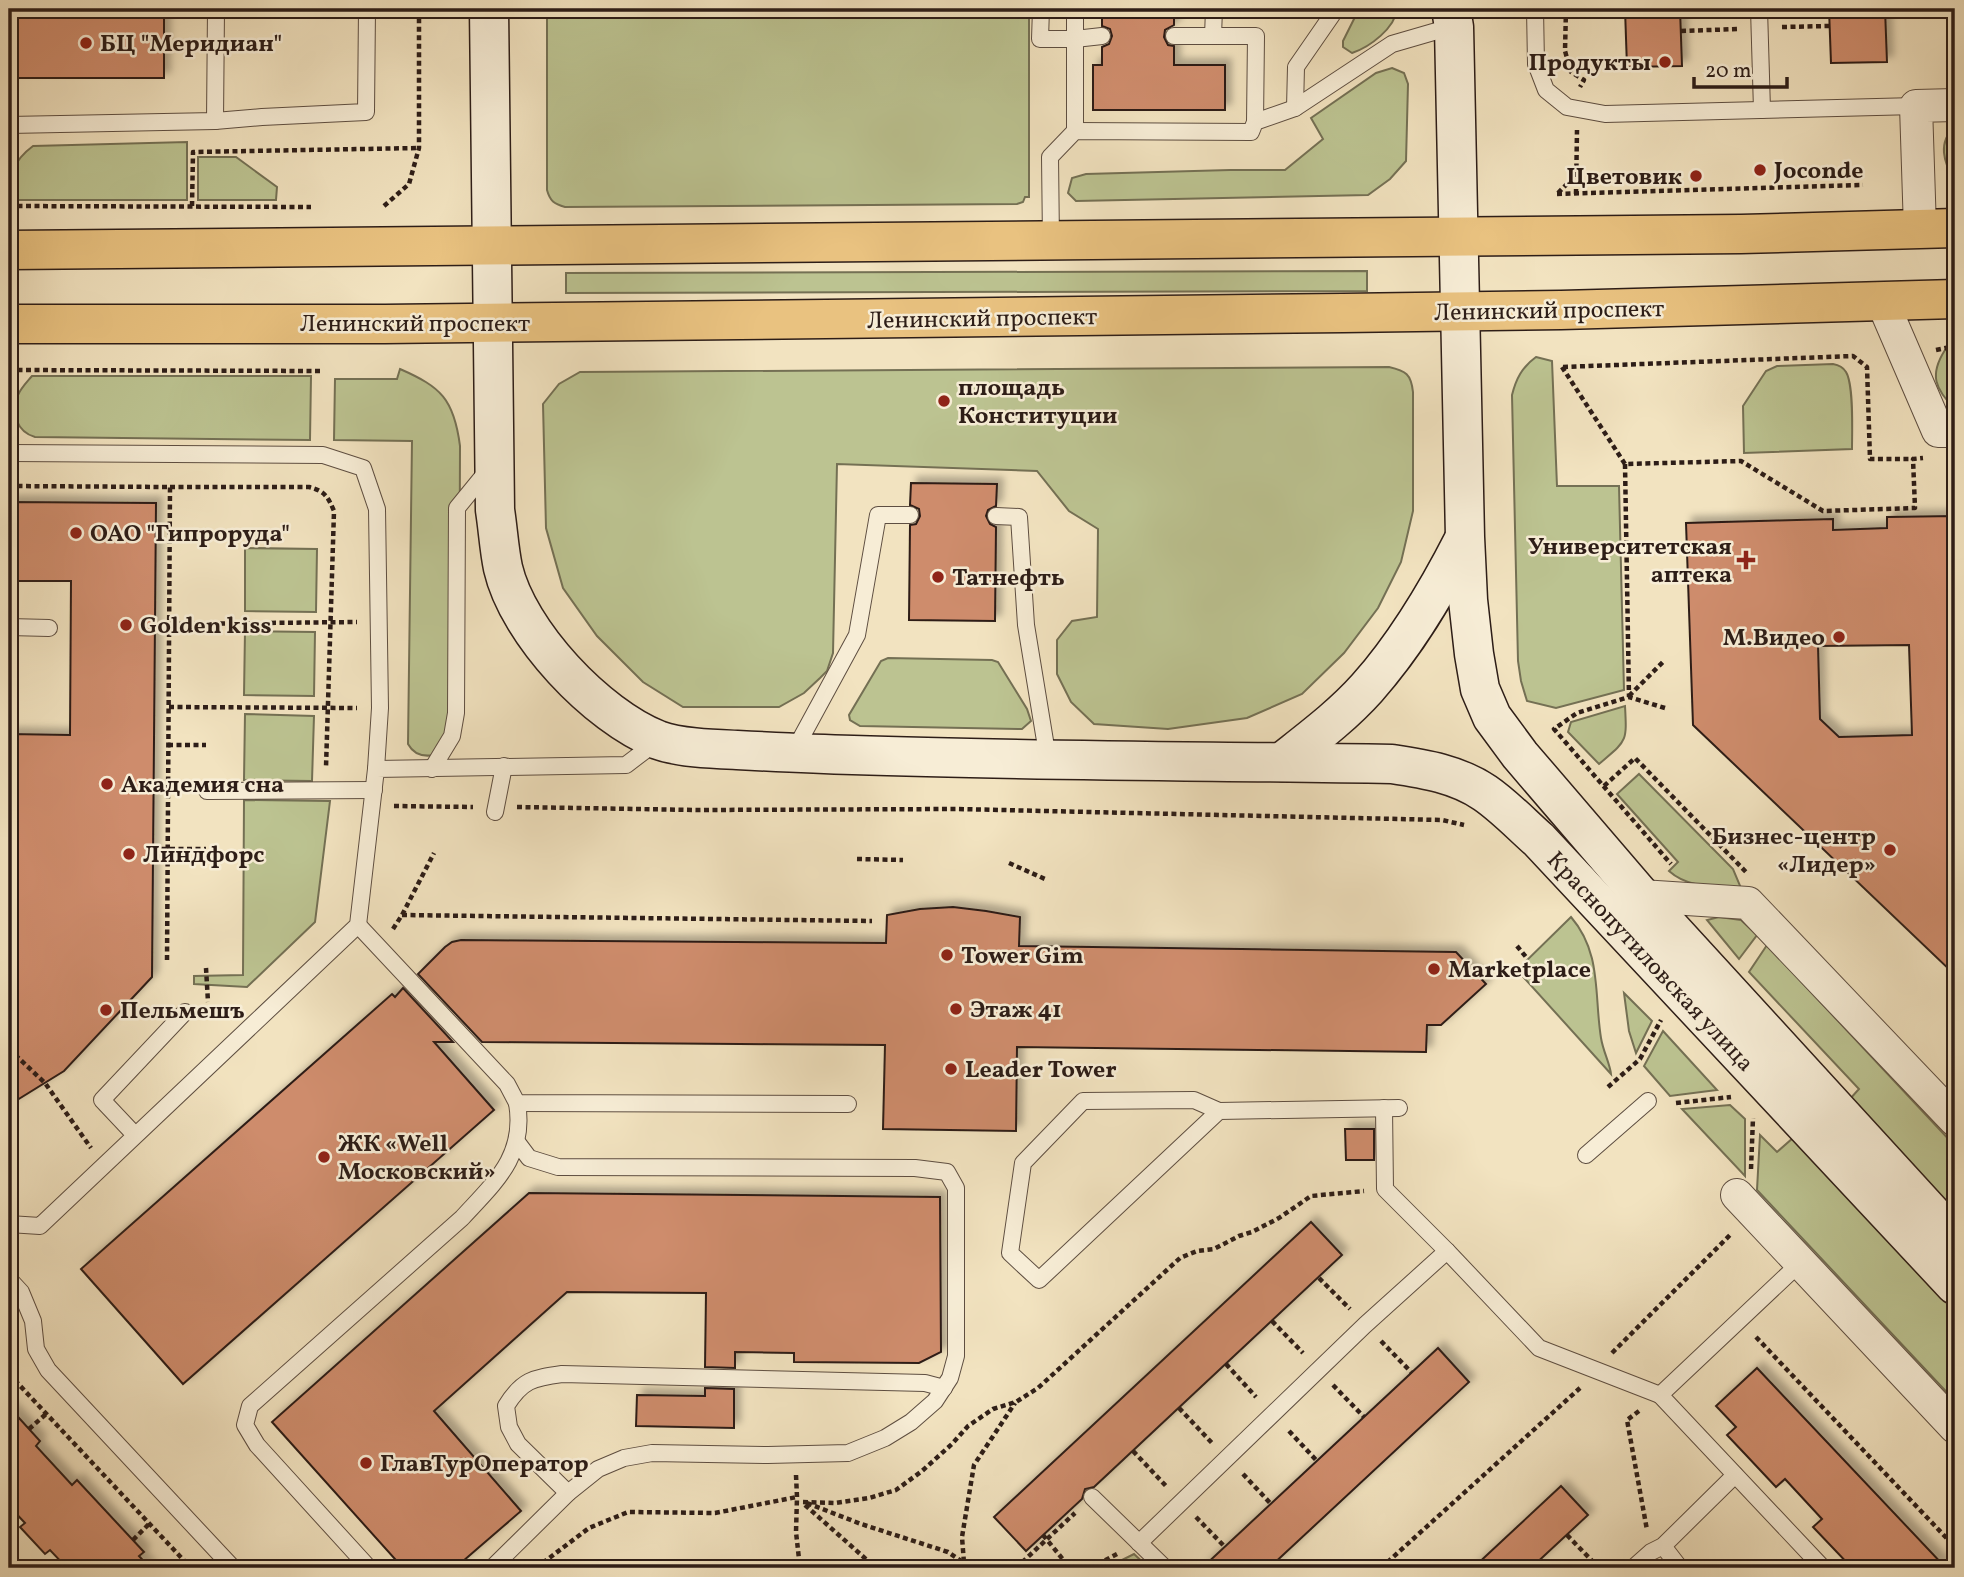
<svg xmlns="http://www.w3.org/2000/svg" width="1964" height="1577" font-family="Vollkorn,serif">
	<defs>
		<filter id="shadow"><feDropShadow dx="6" dy="-6" stdDeviation="3.5" flood-color="#0004"/></filter>
	</defs>
	<rect width="100%" height="100%" fill="#f2e3c0"/>
	<filter id="stains"><feTurbulence type="fractalNoise" baseFrequency=".00286" numOctaves="4"/><feColorMatrix values="0 0 0 0 .2 0 0 0 0 .09 0 0 0 0 .02 0 0 0 .5 -.17"/></filter>
	<radialGradient id="worn" r=".72"><stop offset=".6" stop-color="#630" stop-opacity="0"/><stop offset="1" stop-color="#630" stop-opacity=".3"/></radialGradient>
	<g fill="#bcc391" stroke="#747054" stroke-width="2">
		<path d="M547 9H1029V197H1025L1023 202 1017 204 565 207C554 204 550 201 547 190Z"/>
		<path d="M1359 9H1397C1395 28 1370 47 1352 53L1343 47V41Z"/>
		<path d="M1392 68 1404 73 1408 84 1406 161 1390 179 1368 195 1076 201 1068 193 1072 178 1086 174 1230 170H1285L1323 139 1311 118 1376 73Z"/>
		<path d="M1955 126V181H1954C1944 162 1937 143 1955 126Z"/>
		<path d="M187 142V200H10C7 177 14 160 33 146Z"/>
		<path d="M198 157H236L277 187 276 200H198Z"/>
		<path d="M1367 271V291L566 293V273Z"/>
		<path d="M1945 350H1955V409C1935 389 1929 375 1945 350Z"/>
		<path d="M1536 357 1552 361 1557 486H1619L1624 690 1556 708 1527 701 1521 681 1518 661 1512 395C1516 379 1522 367 1536 357Z"/>
		<path d="M1833 364C1839 365 1843 367 1846 372 1854 385 1852 432 1852 449L1744 453 1743 406 1766 371 1777 366Z"/>
		<path d="M1389 367C1406 371 1411 374 1413 392V511L1401 562 1378 608 1344 653 1302 694 1247 718 1168 729 1094 724 1071 702 1057 674V640L1072 621 1097 617 1098 529 1069 511 1037 471 837 464 833 653 827 671 820 678 804 693 779 707H683L643 682 597 636 563 588 546 528 543 404 559 384 580 372Z"/>
		<path d="M400 369C441 387 454 399 460 446L459 724 434 755C423 757 414 755 408 744L412 441 334 440 335 379H397Z"/>
		<path d="M32 376H311L310 440 35 437C17 432 10 412 18 395 21 388 27 382 32 376Z"/>
		<path d="M245 548 317 549 316 612 245 611Z"/>
		<path d="M245 631 315 632 314 696 244 695Z"/>
		<path d="M888 658 992 660 998 662 1027 709 1031 721 1022 729 860 726 850 720 849 715 881 661Z"/>
		<path d="M1625 706C1627 743 1627 740 1599 764L1568 732 1571 722Z"/>
		<path d="M245 714 314 716 312 781 244 780Z"/>
		<path d="M1639 774 1733 869 1741 888C1716 886 1689 889 1669 871L1678 862 1617 794Z"/>
		<path d="M244 800 330 801 315 922 247 987 194 984V976L243 975Z"/>
		<path d="M1571 917C1602 953 1594 995 1601 1038 1603 1051 1610 1064 1611 1074L1517 970Z"/>
		<path d="M1719 917 1741 920 1757 935 1739 959 1707 920Z"/>
		<path d="M1767 945 1955 1146V1213L1849 1100 1859 1089 1749 972Z"/>
		<path d="M1624 993 1652 1021 1636 1053 1629 1031Z"/>
		<path d="M1663 1031 1717 1090 1670 1096 1644 1066Z"/>
		<path d="M1730 1105 1745 1119V1176L1682 1109Z"/>
		<path d="M1760 1135 1777 1152 1793 1138 1955 1311V1401L1757 1190Z"/>
		<path d="M1134 1554 1149 1568H1106Z"/>
	</g>
	<g fill="#ce8c6c" stroke="#2d1d17" stroke-width="2" fill-rule="evenodd" filter="url(#shadow)">
		<rect x="9" y="9" width="155" height="69"/>
		<path d="M1102 9H1172V13H1174V25L1165 30 1164 37 1168 45 1174 46V65H1225V110H1093V65H1102V47L1109 44 1112 36 1110 29 1102 26Z"/>
		<path d="M1625 9H1680L1682 66 1627 67Z"/>
		<path d="M1829 9H1885L1887 62 1831 63Z"/>
		<path d="M911 483 997 484 996 506 988 510 986 516 990 524 996 527 995 621 909 620 910 525 916 524 920 516 919 509 910 505Z"/>
		<path d="M9 502 156 503 152 977 64 1071 9 1105V734L70 735 71 581H9Z"/>
		<path d="M1955 516V975L1693 725 1686 523 1833 519V530L1887 528V517ZM1909 645 1912 735 1839 737 1820 719 1818 646Z"/>
		<path d="M953 907 986 911 1020 917 1019 946 1456 952 1486 984 1441 1025H1427L1426 1052 1017 1047 1016 1131 883 1129 885 1045 482 1042 418 974 445 947 452 942 461 940 886 943 887 915 920 909Z"/>
		<path d="M403 988 453 1042H434L494 1110 183 1384 81 1269 392 994 395 997Z"/>
		<path d="M1345 1129H1374V1160H1346Z"/>
		<path d="M529 1193 940 1197 941 1352 919 1363 794 1362V1353L735 1352V1368L705 1367 706 1293 567 1292 434 1411 521 1511 455 1568H403L272 1422Z"/>
		<path d="M1311 1222 1342 1255 1094 1487 1085 1489 1082 1499 1026 1551 994 1517Z"/>
		<path d="M1438 1348 1469 1382 1269 1568H1202Z"/>
		<path d="M1757 1368 1946 1568H1852L1813 1527 1822 1519 1785 1479 1776 1487 1745 1454 1727 1435 1736 1427 1716 1406Z"/>
		<path d="M705 1388 734 1389V1428L636 1426 637 1395 705 1396Z"/>
		<path d="M9 1407 40 1441 36 1446 72 1485 77 1480 144 1552 139 1556 150 1568H67L50 1550 45 1554 20 1527 25 1523 9 1506Z"/>
		<path d="M1561 1486 1588 1515 1531 1568H1473Z"/>
	</g>
	<g fill="none" stroke-linecap="round" stroke-linejoin="round">
		<g stroke="#5e4e41" stroke-width="18">
			<g id="service">
				<path d="M1041 9 1040 39H1075L1102 36"/>
				<path d="M1075 9V131"/>
				<path d="M1214 9 1213 36H1256L1255 122"/>
				<path d="M1535 9 1536 64 1546 90 1567 107 1605 114 1916 106"/>
				<path d="M1759 9 1762 110"/>
				<path d="M1174 36H1213"/>
				<path d="M1295 108 1296 67 1332 15V9"/>
				<path d="M215 121 216 9"/>
				<path d="M9 125 215 121 262 117 366 112 367 9"/>
				<path d="M1051 241 1050 157 1075 131 1251 132 1255 122 1295 108 1392 44 1454 26"/>
				<path d="M9 453 323 455 363 468 377 509 380 708 376 769"/>
				<path d="M996 516 1019 517 1026 625 1048 759"/>
				<path d="M9 627 49 628"/>
				<path d="M794 751 857 635 878 515H910"/>
				<path d="M432 769 452 736 456 713 457 508 488 470"/>
				<path d="M207 791 374 790"/>
				<path d="M495 812 504 766"/>
				<path d="M358 925 507 1084 517 1103 848 1104"/>
				<path d="M1384 1108 1385 1189 1447 1251"/>
				<path d="M1219 1111 1194 1100 1083 1101 1023 1163 1010 1253 1039 1280 1219 1111 1399 1108"/>
				<path d="M135 1135 102 1100 185 1012"/>
				<path d="M1586 1155 1648 1101"/>
				<path d="M9 1224 40 1226 358 925 376 769 626 765 659 740"/>
				<path d="M1800 1263 1660 1395 1823 1568"/>
				<path d="M9 1279 21 1292 33 1321 36 1349 48 1370 233 1568"/>
				<path d="M568 1493 518 1444 509 1427 506 1406C522 1380 533 1378 562 1374L925 1383 944 1388"/>
				<path d="M1092 1497 1165 1568"/>
				<path d="M1139 1543 1365 1325 1447 1251 1539 1348 1660 1395"/>
				<path d="M1663 1546 1680 1568"/>
				<path d="M369 1568 257 1445 245 1425 250 1406 462 1218C495 1182 526 1156 517 1103"/>
				<path d="M492 1568 568 1493 598 1469 624 1458 652 1453 768 1455 848 1453 885 1438 911 1422 935 1401 950 1378 956 1356V1188L947 1172 915 1168 558 1167 529 1158 517 1142"/>
				<path d="M1633 1568 1651 1552 1663 1546 1735 1475"/>
			</g>
		</g>
		<g stroke="#5e4e41" stroke-width="34">
			<g id="minor">
				<path d="M1920 229 1916 106 1955 105"/>
				<path d="M1882 301 1938 431H1955"/>
				<path d="M1641 896 1748 903 1955 1120"/>
				<path d="M1737 1195 1955 1427"/>
			</g>
		</g>
		<g stroke="#2d1d17" stroke-width="41">
			<g id="secondary">
				<path d="M489 9 495 510C498 529 499 549 503 568 518 633 597 716 658 740 680 748 713 749 737 750 775 752 814 754 853 755 1033 761 1212 761 1392 764 1425 769 1457 774 1485 793 1504 806 1521 824 1539 840L1955 1285"/>
				<path d="M1451 9 1454 27 1465 537 1468 600 1474 654 1480 689 1492 717 1520 755 1641 896 1955 1239"/>
				<path d="M1282 762C1311 739 1342 716 1367 688 1407 643 1437 592 1464 539"/>
			</g>
		</g>
		<g stroke="#2d1d17" stroke-width="41">
			<g id="primary">
				<path d="M9 250 1741 234 1955 228"/>
				<path d="M9 324H385L1343 313 1561 310 1955 299"/>
			</g>
		</g>
		<g stroke="#2d1d17" stroke-width="4.5" stroke-dasharray="5 3.5" stroke-linecap="butt">
			<path d="M1566 9 1565 51 1571 72 1584 80 1580 87"/>
			<path d="M1782 27 1830 26"/>
			<path d="M1681 31 1738 29"/>
			<path d="M1558 193 1576 175"/>
			<path d="M1557 194 1863 185"/>
			<path d="M1576 194 1577 130"/>
			<path d="M9 206 311 207"/>
			<path d="M192 206 193 152 419 148"/>
			<path d="M384 206 409 184 419 148V9"/>
			<path d="M1936 350 1955 346"/>
			<path d="M1562 367 1625 464 1741 461 1823 511 1915 508 1913 459 1923 458"/>
			<path d="M1563 367 1853 356 1867 367 1870 459H1913"/>
			<path d="M9 370 323 371"/>
			<path d="M1625 464 1629 697"/>
			<path d="M9 486 170 487 167 961"/>
			<path d="M170 487H309C325 491 328 497 334 511L326 767"/>
			<path d="M169 624 357 622"/>
			<path d="M1629 696 1664 661"/>
			<path d="M169 707 357 708"/>
			<path d="M1665 708 1629 697 1577 713 1554 729 1671 864"/>
			<path d="M168 745H206"/>
			<path d="M1604 786 1635 758 1746 872"/>
			<path d="M167 790H184"/>
			<path d="M394 806 473 807"/>
			<path d="M517 807 697 810 957 809 1442 820 1464 825"/>
			<path d="M153 849H206"/>
			<path d="M857 859 903 860"/>
			<path d="M1009 863 1045 879"/>
			<path d="M402 915 872 921"/>
			<path d="M393 929 402 915 434 853"/>
			<path d="M1517 946 1526 957"/>
			<path d="M206 968 208 1002"/>
			<path d="M9 1049 45 1083 91 1148"/>
			<path d="M1608 1087 1640 1059 1661 1020"/>
			<path d="M1676 1103 1731 1097"/>
			<path d="M1751 1169 1753 1118"/>
			<path d="M1319 1278 1350 1309"/>
			<path d="M1272 1321 1303 1353"/>
			<path d="M1756 1337 1955 1547"/>
			<path d="M1381 1341 1412 1373"/>
			<path d="M1612 1353 1732 1233"/>
			<path d="M1226 1364 1256 1397"/>
			<path d="M9 1374 191 1568"/>
			<path d="M1333 1385 1364 1417"/>
			<path d="M1179 1408 1212 1443"/>
			<path d="M1639 1411 1627 1420 1647 1530"/>
			<path d="M29 1429 46 1414"/>
			<path d="M1289 1431 1317 1461"/>
			<path d="M1133 1451 1166 1486"/>
			<path d="M1243 1474 1271 1504"/>
			<path d="M796 1475 797 1497 796 1532 800 1568"/>
			<path d="M803 1502 835 1503 869 1498 896 1490 922 1471 952 1444 968 1426 993 1409 1016 1402 1038 1388 1180 1258 1197 1251 1214 1249 1239 1236 1252 1232 1279 1218 1311 1196 1364 1191"/>
			<path d="M807 1503 861 1524 948 1552 964 1563"/>
			<path d="M805 1505 876 1568"/>
			<path d="M1196 1517 1225 1547"/>
			<path d="M1043 1535 1070 1568"/>
			<path d="M1567 1535 1599 1568"/>
			<path d="M133 1540 149 1524"/>
			<path d="M9 1559 17 1568"/>
			<path d="M536 1568 589 1528 628 1512 715 1513 797 1497"/>
			<path d="M969 1568 964 1563 962 1537 974 1465 1015 1403"/>
			<path d="M1016 1568 1075 1513"/>
			<path d="M1090 1568 1117 1554"/>
			<path d="M1381 1568 1580 1388"/>
		</g>
		<use href="#service" stroke="#f7edd6" stroke-width="16"/>
		<use href="#minor" stroke="#f7edd6" stroke-width="32"/>
		<use href="#secondary" stroke="#f7edd6" stroke-width="38"/>
		<use href="#primary" stroke="#e9c280" stroke-width="38"/>
	</g>
	<g fill="#8f2418" stroke="#f7edd6" stroke-width="2.5">
		<circle cx="86" cy="43" r="7"/>
		<circle cx="1665" cy="62" r="7"/>
		<circle cx="1760" cy="170" r="7"/>
		<circle cx="1696" cy="176" r="7"/>
		<circle cx="944" cy="401" r="7"/>
		<circle cx="76" cy="533" r="7"/>
		<path d="M1742.5 549.5h7v7h7v7h-7v7h-7v-7h-7v-7h7z"/>
		<circle cx="938" cy="577" r="7"/>
		<circle cx="126" cy="625" r="7"/>
		<circle cx="1839" cy="637" r="7"/>
		<circle cx="107" cy="784" r="7"/>
		<circle cx="1890" cy="850" r="7"/>
		<circle cx="129" cy="854" r="7"/>
		<circle cx="947" cy="955" r="7"/>
		<circle cx="1434" cy="969" r="7"/>
		<circle cx="956" cy="1009" r="7"/>
		<circle cx="106" cy="1010" r="7"/>
		<circle cx="951" cy="1069" r="7"/>
		<circle cx="324" cy="1157" r="7"/>
		<circle cx="366" cy="1463" r="7"/>
	</g>
	<g text-anchor="middle" stroke-width="5" stroke-linejoin="round" paint-order="stroke">
		<g font-size="24" font-weight="bold" fill="#2d1d17" stroke="#f7edd6" text-anchor="start">
			<text x="100" y="51">БЦ "Меридиан"</text>
			<text x="1651" y="70" text-anchor="end">Продукты</text>
			<text x="1774" y="178">Joconde</text>
			<text x="1682" y="184" text-anchor="end">Цветовик</text>
			<text x="958" y="395">площадь<tspan x="958" dy="28">Конституции</tspan></text>
			<text x="90" y="541">ОАО "Гипроруда"</text>
			<text x="1732" y="554" text-anchor="end">Университетская<tspan x="1732" dy="28">аптека</tspan></text>
			<text x="952" y="585">Татнефть</text>
			<text x="140" y="633">Golden kiss</text>
			<text x="1825" y="645" text-anchor="end">М.Видео</text>
			<text x="121" y="792">Академия сна</text>
			<text x="1876" y="844" text-anchor="end">Бизнес-центр<tspan x="1876" dy="28">«Лидер»</tspan></text>
			<text x="143" y="862">Линдфорс</text>
			<text x="961" y="963">Tower Gim</text>
			<text x="1448" y="977">Marketplace</text>
			<text x="970" y="1017">Этаж 41</text>
			<text x="120" y="1018">Пельмешъ</text>
			<text x="965" y="1077">Leader Tower</text>
			<text x="338" y="1151">ЖК «Well<tspan x="338" dy="28">Московский»</tspan></text>
			<text x="380" y="1471">ГлавТурОператор</text>
		</g>
		<g font-size="24" fill="#2d1d17" stroke="#f7edd6">
			<text transform="translate(1549 310) rotate(-1)" y="8">Ленинский проспект</text>
			<text transform="translate(982 318) rotate(-1)" y="8">Ленинский проспект</text>
			<text x="415" y="331">Ленинский проспект</text>
			<text transform="translate(1651 961) rotate(47)" y="8">Краснопутиловская улица</text>
		</g>
	</g>
	<rect width="1964" height="1577" fill="none" stroke="#f2e3c0" stroke-width="35"/>
	<rect x="10" y="10" width="1943" height="1556" fill="none" stroke="#2d1d17" stroke-width="3.5"/>
	<rect x="18" y="18" width="1929" height="1542" fill="none" stroke="#2d1d17" stroke-width="2"/>
	<path d="M1694 77v10h93v-10" fill="none" stroke="#2d1d17" stroke-width="3.5"/>
	<text x="1705" y="77" font-size="21" fill="#2d1d17" stroke="#f7edd6" stroke-width="5" paint-order="stroke">20 m</text>
	<rect width="100%" height="100%" filter="url(#stains)"/>
	<rect width="100%" height="100%" fill="url(#worn)"/>
</svg>
